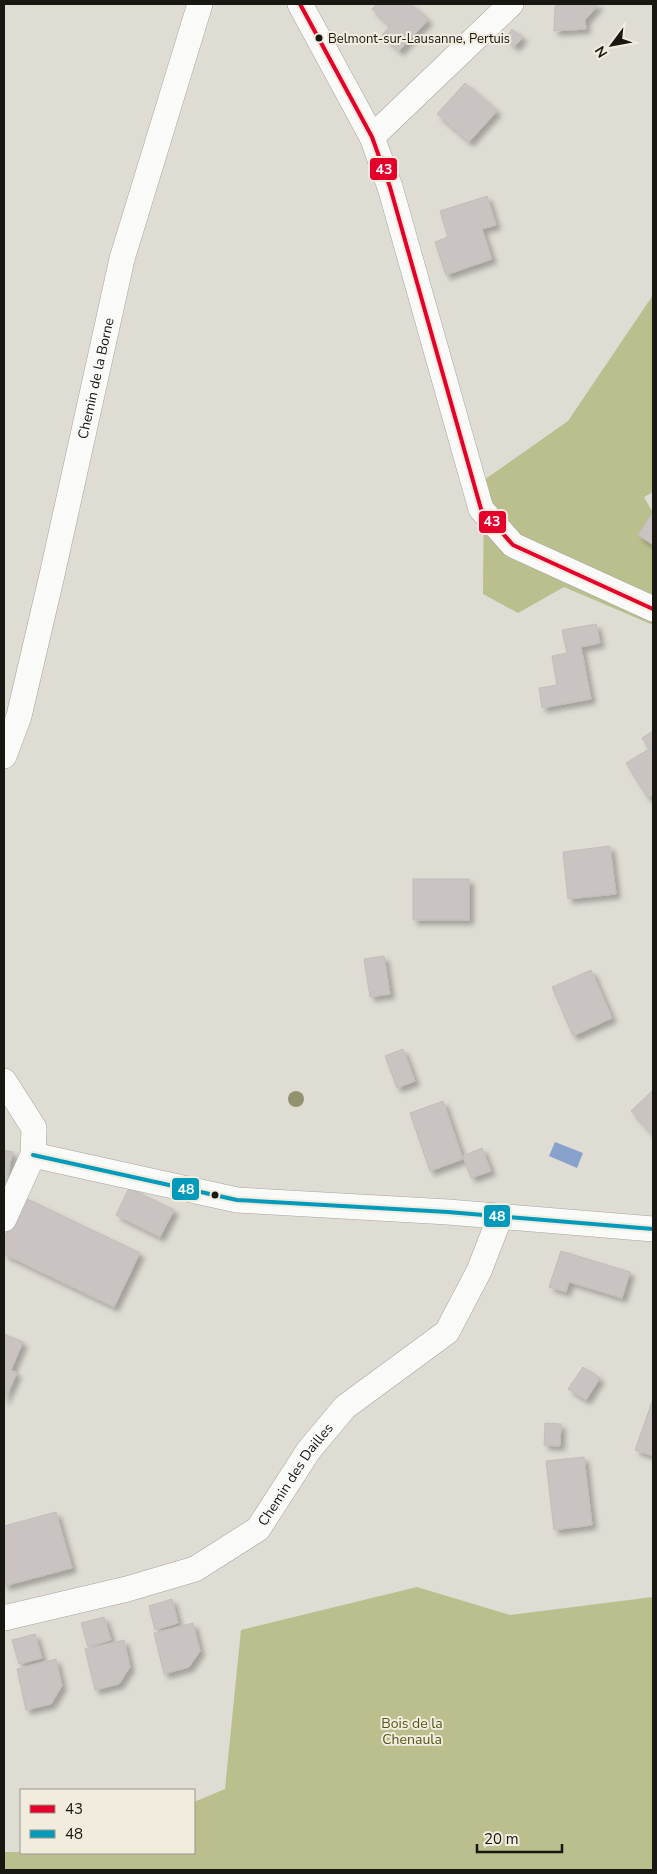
<svg xmlns="http://www.w3.org/2000/svg" width="657" height="1874" font-family="'Nunito Sans',sans-serif">
	<defs>
		<filter id="shadow"><feDropShadow dx="4.5" dy="4.5" stdDeviation="2.5" flood-color="#0004"/></filter>
	</defs>
	<rect width="100%" height="100%" fill="#dfdcd4"/>
	<g fill="#bbbe8d">
		<path d="M653 295V492L644 497 653 513V625L564 587 518 613 483 594 484 480 568 421Z"/>
		<path d="M417 1587 510 1615 653 1597V1870H4V1852L194 1853V1802L225 1789 241 1630Z"/>
	</g>
	<path fill="#88a2cc" d="M555 1142 583 1153 577 1168 549 1156Z"/>
	<g fill="#c9c4c2" stroke="#c1bdbb" filter="url(#shadow)">
		<path d="M377 4H411L428 20 399 51 382 35 390 26 372 9Z"/>
		<path d="M557 4H599L585 20 586 29 554 31 555 7Z"/>
		<path d="M512 29 523 38 514 47 506 38Z"/>
		<path d="M465 83 497 111 469 142 437 114Z"/>
		<path d="M487 196 496 225 482 229 492 259 446 275 435 242 448 237 440 211Z"/>
		<path d="M653 512V545L638 535Z"/>
		<path d="M596 624 600 643 581 647 591 699 542 708 539 688 557 685 552 656 567 653 562 630Z"/>
		<path d="M653 731V795L648 798 626 763 649 749 642 738Z"/>
		<path d="M610 846 616 894 568 899 563 852Z"/>
		<rect x="413" y="879" width="56" height="41"/>
		<path d="M384 956 390 994 370 997 364 959Z"/>
		<path d="M591 970 612 1018 573 1036 552 987Z"/>
		<path d="M403 1049 415 1081 397 1088 385 1056Z"/>
		<path d="M653 1090V1135L631 1111Z"/>
		<path d="M443 1101 463 1159 430 1171 410 1113Z"/>
		<path d="M482 1148 491 1171 471 1178 463 1156Z"/>
		<path d="M4 1150 13 1152 4 1186Z"/>
		<path d="M129 1188 174 1210 160 1237 116 1215Z"/>
		<path d="M23 1197 140 1253 114 1307 4 1254V1238Z"/>
		<path d="M561 1251 630 1272 622 1298 569 1282 566 1292 549 1287Z"/>
		<path d="M4 1334 23 1342 11 1370 17 1373 4 1401Z"/>
		<path d="M583 1367 600 1378 586 1400 568 1389Z"/>
		<path d="M653 1399V1456L635 1450Z"/>
		<path d="M545 1423 561 1424 560 1446 544 1445Z"/>
		<path d="M584 1457 592 1525 554 1530 546 1461Z"/>
		<path d="M56 1512 72 1568 4 1586V1526Z"/>
		<path d="M172 1599 178 1623 155 1630 149 1606Z"/>
		<path d="M104 1617 111 1640 88 1647 81 1623Z"/>
		<path d="M193 1623 200 1651 189 1667 164 1674 154 1633Z"/>
		<path d="M35 1634 42 1658 19 1664 12 1640Z"/>
		<path d="M124 1640 130 1667 119 1684 95 1690 85 1649Z"/>
		<path d="M56 1659 62 1686 51 1704 26 1710 17 1669Z"/>
	</g>
	<g fill="none" stroke-linecap="round" stroke-linejoin="round">
		<g stroke="#a6a49f" stroke-width="26">
			<g id="street">
				<path d="M300 4 372 137 390 187 481 509 513 545 653 609"/>
				<path d="M372 137 511 4"/>
				<path id="s1" d="M4 756 19 716 52 575 122 259 200 4"/>
				<path d="M4 1081 34 1128 33 1155 4 1219"/>
				<path d="M33 1155 237 1200 448 1212 653 1229"/>
				<path id="s2" d="M4 1618 127 1589 195 1569 258 1529 309 1450 345 1407 447 1332 479 1271 500 1217"/>
			</g>
		</g>
		<use href="#street" stroke="#fafaf9" stroke-width="25"/>
		<g stroke="#f1ecdd" stroke-width="8">
			<path id="bus-1" d="M300 4 372 137 390 187 481 509 513 545 653 609"/>
		</g>
		<g stroke="#f1ecdd" stroke-width="8">
			<path id="bus-2" d="M33 1155 237 1200 448 1212 653 1229"/>
		</g>
		<use href="#bus-1" stroke="#e4002b" stroke-width="4"/>
		<use href="#bus-2" stroke="#029abb" stroke-width="4"/>
	</g>
	<circle fill="#92936e" cx="296" cy="1099" r="8"/>
	<g fill="#181712" stroke="#f1ecdd" stroke-width="2">
		<circle cx="319" cy="38" r="4.5"/>
		<circle cx="215" cy="1195" r="4.5"/>
	</g>
	<g text-anchor="middle" stroke-width="4" stroke-linejoin="round" paint-order="stroke">
		<g font-size="13" fill="#181712" stroke="#f1ecdd" text-anchor="start">
			<text x="328" y="43">Belmont-sur-Lausanne, Pertuis</text>
		</g>
		<g font-size="14" fill="#181712" stroke="#f1ecdd">
			<text dy="5" stroke="none"><textPath href="#s1" startOffset="389">Chemin de la Borne</textPath></text>
			<text dy="5" stroke="none"><textPath href="#s2" startOffset="338">Chemin des Dailles</textPath></text>
		</g>
		<g font-size="14" fill="#53571b" stroke="#f1ecdd">
			<text x="412" y="1728">Bois de la<tspan x="412" dy="16">Chenaula</tspan></text>
		</g>
	</g>
	<g stroke="#f1ecdd" stroke-width="2">
		<rect x="369" y="157" width="29" height="24" rx="5" fill="#e4002b"/>
		<rect x="478" y="510" width="29" height="24" rx="5" fill="#e4002b"/>
		<rect x="171" y="1177" width="29" height="24" rx="5" fill="#029abb"/>
		<rect x="483" y="1204" width="28" height="24" rx="5" fill="#029abb"/>
	</g>
	<g font-size="14" text-anchor="middle" font-weight="bold" fill="#fff">
		<text x="384" y="174">43</text>
		<text x="492" y="526">43</text>
		<text x="186" y="1194">48</text>
		<text x="497" y="1221">48</text>
	</g>
	<rect width="657" height="1874" fill="none" stroke="#181712" stroke-width="10"/>
	<rect x="20" y="1789" width="175" height="65" fill="#f1ecdd" stroke="#9a978c"/>
	<rect x="30" y="1805" width="25" height="8" fill="#e4002b" stroke="#9a978c"/>
	<text x="65" y="1814" font-size="15" fill="#181712">43</text>
	<rect x="30" y="1830" width="25" height="8" fill="#029abb" stroke="#9a978c"/>
	<text x="65" y="1839" font-size="15" fill="#181712">48</text>
	<g transform="translate(612 45) rotate(238)" stroke="#f1ecdd" stroke-width="4" paint-order="stroke">
	<path d="M0-4L9 19L0 12L-9 19Z" fill="#181712"/>
	<text y="-8" font-size="14" font-weight="bold" text-anchor="middle" fill="#181712">N</text>
	</g>
	<path d="M477 1844v8h85v-8" fill="none" stroke="#181712" stroke-width="2.5"/>
	<text x="484" y="1844" font-size="15" fill="#181712" stroke="#f1ecdd" stroke-width="4" paint-order="stroke">20 m</text>
</svg>
